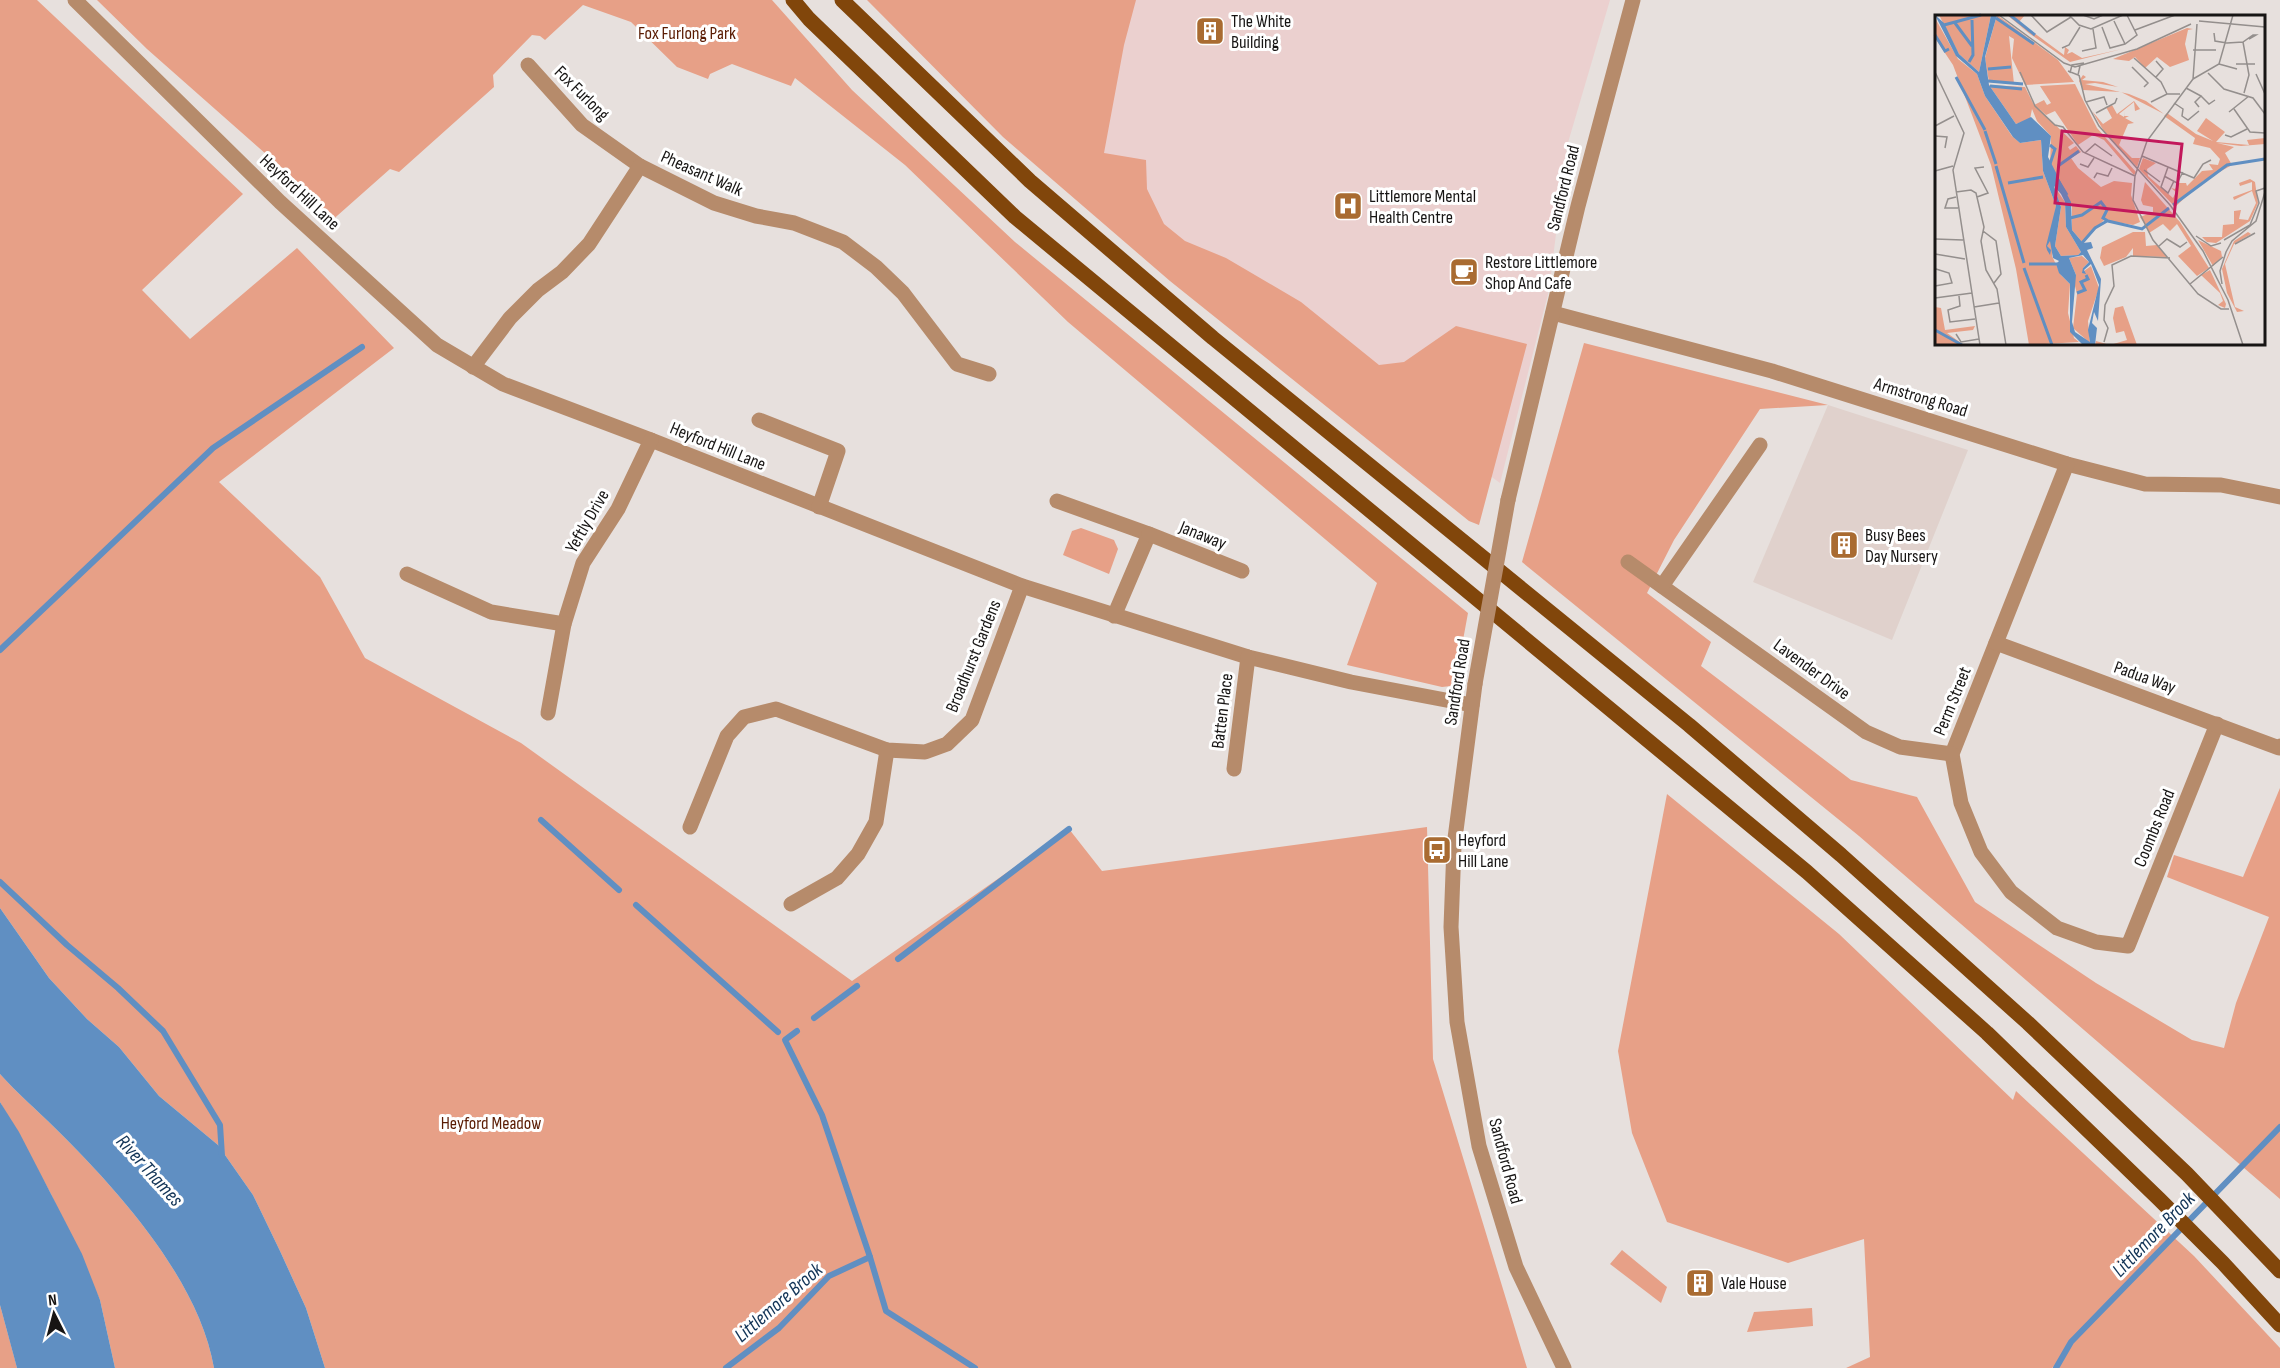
<svg xmlns="http://www.w3.org/2000/svg" width="2280" height="1368" font-family="'Sofia Sans Condensed',sans-serif">
	<rect width="100%" height="100%" fill="#e7e0dd"/>
	<path fill="#e0d1cc" d="M1828 405 1968 450 1892 640 1753 582Z"/>
	<path fill="#ebd0cf" d="M918 0H1610L1567 146 1549 290 1500 483 1202 267Z"/>
	<g fill="#e7a087">
		<path d="M0 0H37L243 194 142 290 190 339 297 248 394 348 219 482 320 577 365 658 521 743 852 981 1069 829 1102 871 1427 827 1433 1059 1527 1368H325L306 1308 280 1251 253 1195 218 1145 159 1096 119 1047 87 1019 49 978 0 908Z"/>
		<path d="M97 0H772L852 90 1015 242 1468 613 1456 678 1451 686 1442 687 1347 665 1377 583 1068 322 905 165 795 78 791 86 732 64 710 74 708 79 677 67 631 22 583 5 545 40 540 36 532 35 493 75 494 87 399 172 390 169 329 223 300 184 147 49Z"/>
		<path d="M867 0H1136L1124 45 1104 153 1146 160 1147 189 1164 224 1185 241 1226 258 1301 302 1379 365 1404 362 1456 326 1527 344 1479 525 1469 521 1170 281 1003 137Z"/>
		<path d="M1584 343 1828 405 1760 409 1674 540 1647 593 1711 642 1701 666 1851 780 1917 797 1975 902 2096 983 2192 1040 2224 1048 2236 1003 2269 917 2167 877 2174 855 2243 877 2280 788V1199L1859 836 1522 562Z"/>
		<path d="M1081 528 1114 540 1118 549 1109 574 1063 555 1072 531Z"/>
		<path d="M1667 794 1839 934 2013 1100 2016 1091 2194 1256 2280 1348V1368H2055L2056 1365 2052 1368H1846L1870 1357 1864 1239 1788 1263 1667 1222 1632 1133 1618 1051Z"/>
		<path d="M0 1074C17 1093 37 1110 55 1128 118 1190 199 1280 214 1368H115L100 1300 51 1194 0 1102Z"/>
		<path d="M1622 1250 1667 1287 1661 1303 1610 1264Z"/>
		<path d="M0 1305 16 1364 17 1368H0Z"/>
		<path d="M1812 1308 1813 1326 1747 1332 1754 1312Z"/>
	</g>
	<g fill="#608fc2">
		<path d="M0 908 49 978 87 1019 119 1047 159 1096 218 1145 253 1195 280 1251 306 1308 325 1368H214C199 1280 118 1190 55 1128 37 1110 17 1093 0 1074Z"/>
		<path d="M0 1102 19 1132 82 1254 100 1300 115 1368H17L0 1305Z"/>
	</g>
	<g fill="none" stroke-linecap="round" stroke-linejoin="round">
		<g stroke="#608fc2" stroke-width="6">
			<path d="M0 650 213 448 362 347"/>
			<path d="M541 820 619 890"/>
			<path d="M0 882 67 945 118 988 163 1031 220 1125 222 1156"/>
			<path d="M636 905 778 1032"/>
			<path d="M898 959 1069 829"/>
			<path d="M814 1018 857 986"/>
			<path d="M797 1031 785 1040 822 1115 870 1257"/>
			<path d="M726 1368 779 1328 829 1276 870 1257 886 1311 975 1368"/>
			<path d="M2056 1368 2071 1342 2280 1127"/>
		</g>
		<g stroke="#b68b6b" stroke-width="15">
			<path d="M75 0 280 202 437 345 503 384 651 440 1022 586 1248 657 1351 682 1472 705"/>
			<path d="M528 65 582 125 640 166"/>
			<path d="M1553 313 1772 371 2067 464 2145 484 2221 485 2280 497"/>
			<path d="M473 367 510 318 538 290 562 272 589 244 640 166 714 203 756 216 794 223 843 242 876 267 903 293 957 364 989 374"/>
			<path d="M759 420 838 451 819 507"/>
			<path d="M2067 464 1952 754 1961 803 1981 852 2011 892 2057 928 2096 942 2128 946 2217 724"/>
			<path d="M1057 501 1149 534 1114 616"/>
			<path d="M1149 534 1242 571"/>
			<path d="M1628 562 1866 732 1900 747 1952 754"/>
			<path d="M407 574 491 612 564 624 583 563 618 509 651 440"/>
			<path d="M1662 586 1760 445"/>
			<path d="M1996 643 2279 748 2280 746"/>
			<path d="M548 713 564 624"/>
			<path d="M1234 769 1248 657"/>
			<path d="M690 827 727 736 744 717 776 709 887 750 925 752 947 744 972 720 1022 586"/>
			<path d="M791 904 837 878 858 854 876 822 887 750"/>
		</g>
		<g stroke="#b68b6b" stroke-width="15">
			<path d="M1508 500 1578 206 1633 0"/>
			<path d="M1475 684 1454 846 1451 927 1457 1022 1479 1146 1516 1267 1564 1368"/>
		</g>
		<g stroke="#81460b" stroke-width="15">
			<path d="M793 0 809 19 1015 217 1807 872 1987 1033 2159 1199 2223 1263 2280 1325"/>
			<path d="M842 0 1030 181 1213 338 1689 725 1841 855 2028 1023 2187 1174 2280 1271"/>
		</g>
		<path stroke="#b68b6b" stroke-width="15" d="M1475 684 1508 500"/>
	</g>
	<defs>
		<g id="building-square" transform="scale(1.5)"><rect x="-9" y="-9" width="18" height="18" rx="4" fill="#a96b31" stroke="#fff"/><path d="M-4-6H4V6H1V3H-1V6H-4ZM-2.5-4.3h1.7v1.8h-1.7ZM.8-4.3h1.7v1.8H.8ZM-2.5-1h1.7V.8h-1.7ZM.8-1h1.7V.8H.8Z" fill="#fff"/></g>
		<g id="hospital-square" transform="scale(1.5)"><rect x="-9" y="-9" width="18" height="18" rx="4" fill="#a96b31" stroke="#fff"/><path d="M-5-5h3v3.5h4V-5h3V5h-3V1.5h-4V5h-3Z" fill="#fff"/></g>
		<g id="cafe-square" transform="scale(1.5)"><rect x="-9" y="-9" width="18" height="18" rx="4" fill="#a96b31" stroke="#fff"/><path d="M-5.5-4.5H6V0H3Q3 3.5 0 3.5H-2.5Q-5.5 3.5-5.5 0ZM3-3.2v2h1.7v-2ZM-6 4.5H4V6H-6Z" fill="#fff"/></g>
		<g id="bus-square" transform="scale(1.5)"><rect x="-9" y="-9" width="18" height="18" rx="4" fill="#a96b31" stroke="#fff"/><path d="M-5-6H5V4H4V6H2V4H-2V6H-4V4H-5ZM-3.5-4V0h7V-4ZM-3.5 1.2v1.5H-2V1.2ZM2 1.2v1.5H3.5V1.2Z" fill="#fff"/></g>
	</defs>
	<g fill-rule="evenodd">
		<use href="#building-square" x="1210" y="31"/>
		<use href="#hospital-square" x="1348" y="206"/>
		<use href="#cafe-square" x="1464" y="272"/>
		<use href="#building-square" x="1844" y="545"/>
		<use href="#bus-square" x="1437" y="850"/>
		<use href="#building-square" x="1700" y="1283"/>
	</g>
	<g text-anchor="middle" stroke-width="6" stroke-linejoin="round" paint-order="stroke">
		<g font-size="18" fill="#171514" stroke="#fff" text-anchor="start">
			<text x="1231" y="27">The White<tspan x="1231" dy="21">Building</tspan></text>
			<text x="1369" y="202">Littlemore Mental<tspan x="1369" dy="21">Health Centre</tspan></text>
			<text x="1485" y="268">Restore Littlemore<tspan x="1485" dy="21">Shop And Cafe</tspan></text>
			<text x="1865" y="541">Busy Bees<tspan x="1865" dy="21">Day Nursery</tspan></text>
			<text x="1458" y="846">Heyford<tspan x="1458" dy="21">Hill Lane</tspan></text>
			<text x="1721" y="1289">Vale House</text>
		</g>
		<g font-size="18" fill="#5a1b02" stroke="#fff">
			<text x="687" y="39">Fox Furlong Park</text>
			<text x="491" y="1129">Heyford Meadow</text>
		</g>
		<g font-size="18" fill="#171514" stroke="#fff">
			<text transform="translate(582 93) rotate(45)" y="6">Fox Furlong</text>
			<text transform="translate(702 173) rotate(24)" y="6">Pheasant Walk</text>
			<text transform="translate(1563 188) rotate(-76)" y="6">Sandford Road</text>
			<text transform="translate(300 192) rotate(43)" y="6">Heyford Hill Lane</text>
			<text transform="translate(1921 397) rotate(17)" y="6">Armstrong Road</text>
			<text transform="translate(718 446) rotate(22)" y="6">Heyford Hill Lane</text>
			<text transform="translate(587 521) rotate(-60)" y="6">Yeftly Drive</text>
			<text transform="translate(1203 535) rotate(22)" y="6">Janaway</text>
			<text transform="translate(973 656) rotate(-68)" y="6">Broadhurst Gardens</text>
			<text transform="translate(1812 669) rotate(36)" y="6">Lavender Drive</text>
			<text transform="translate(2145 677) rotate(20)" y="6">Padua Way</text>
			<text transform="translate(1457 682) rotate(-81)" y="6">Sandford Road</text>
			<text transform="translate(1952 701) rotate(-68)" y="6">Perm Street</text>
			<text transform="translate(1222 711) rotate(-83)" y="6">Batten Place</text>
			<text transform="translate(2154 828) rotate(-68)" y="6">Coombs Road</text>
			<text transform="translate(1506 1161) rotate(75)" y="6">Sandford Road</text>
		</g>
		<g font-size="20" font-style="italic" fill="#113356" stroke="#fff">
			<text transform="translate(150 1170) rotate(48)" y="7">River Thames</text>
			<text transform="translate(2153 1234) rotate(-46)" y="7">Littlemore Brook</text>
			<text transform="translate(778 1302) rotate(-41)" y="7">Littlemore Brook</text>
		</g>
	</g>
	<g transform="translate(1935 15)">
		<rect width="330" height="330" fill="#e7e0dd"/>
		<path d="M4 0H56L44 57 24 39ZM62 0 123 45 139 67 90 70 77 43 79 24 74 21 79 69 54 67 50 43ZM68 0 94 18 72 0H90L84 7 129 40 130 32 134 35 132 39 137 37 147 43 187 34 135 47ZM0 3 23 44 42 59 50 81 77 121 85 128 106 125 108 156 121 191 117 241 126 260 135 269 133 298 139 323 144 327 94 330 81 254 56 150 18 50 0 23ZM252 13 258 14 253 15 250 29 254 45 235 52 222 42 210 53 200 42 194 46 178 44ZM148 60 151 62 147 65 168 67 183 72 160 68 150 69 194 79 211 86 229 99 186 77 148 75 144 66ZM140 69 162 113 201 157 199 160 169 125 158 120 143 130 120 96 111 100 102 92 139 128 133 132 135 135 141 131 146 137 136 143 143 153 166 172 179 166 197 168 196 180 205 207 198 210 169 205 148 228 137 215V190L115 149 116 121 102 106 97 94 95 104 81 109 54 70 90 72 99 90 109 85 112 90 116 88 105 71ZM199 86 205 94 200 96 199 87 184 99 189 102 190 96 189 101H194L190 103 199 108 193 109 184 130 197 143H205L202 152 170 118 157 96 168 109 177 103 171 92 177 90 182 99ZM232 98 261 119 278 126 262 116 271 103 290 117 281 127 314 130 312 125 330 123V129L306 131 282 128 299 132 290 138 297 150 268 166 240 192 204 154 208 143 221 148 212 154 213 161 238 183 241 177 236 173 240 174 244 168H251L252 171 267 156 278 155 274 149 283 150 285 144 275 133 258 129 260 123 229 101ZM315 164 320 167 323 188 315 206 281 228 272 227 267 222H287L288 210 299 209V196L306 195 304 204 313 205 321 188 317 176 299 185 298 182 317 175V167L305 171 304 168ZM210 167 245 207 274 253 262 261 243 241 256 231 242 209 235 216 228 209 214 218 211 212 226 201 211 211 205 202 218 197V192L208 190 206 185ZM119 171 130 187 131 212 146 237 143 240 126 241 120 231 126 192ZM198 217H210L211 231 222 230 232 242 198 241V233L191 242 169 251 165 243 167 232ZM313 217 316 219 299 229 290 249 300 292 309 296 302 297 292 278 287 254 299 226ZM263 225 286 236 287 242 278 251ZM147 241 154 247 148 253 149 256 156 251 164 273 153 306 155 328 138 313 142 279 138 263 141 260 134 243ZM275 255 291 289 290 293 283 290 288 286 285 278 266 260ZM188 291 202 330H160L161 326 175 330 192 325 189 316 181 318 178 303 180 293ZM0 292 6 293 10 315 40 311 38 315 12 318 29 330H0Z" fill="#e7a087"/>
		<path d="M0 0 9 8 24 39 44 57 56 0H62L50 42 54 70 81 109 96 102 116 121 113 142 136 187 137 215 148 228 156 227 158 233 152 235 166 264 163 306 159 297 157 308 162 313 160 330H148L135 317V269L124 258 121 249 124 246 118 243 115 226 112 231 116 235 115 240 112 235 111 231 121 191 108 156 106 125 85 128 78 122 50 81 42 59 21 41ZM119 171 126 179 130 187 131 212 146 237 143 240 126 241 120 231 126 192ZM148 240 154 247 148 253 147 258 151 259 149 255 156 249 164 270 153 315 155 327 140 317 137 307 141 260 134 243Z" fill="#608fc2" fill-rule="evenodd"/>
		<path fill="none" stroke="#608fc2" stroke-width="3" d="M75 0 100 20M61 3 99 29M20 8 37 31M9 10 46 0M0 20 10 36 14 34M34 47 38 40 37 5M53 54 76 52M21 62 50 115M53 66 88 69M55 71 87 74M50 116 61 149M115 149 120 134 115 130M61 151 89 248M123 151 144 136M121 162 132 180M73 168 108 162M238 190 292 150 330 144M135 203 147 200 166 187 172 195 168 203 173 206 207 214 234 193M147 228 160 213 172 206M94 249H123M89 253 117 330M142 278 150 275 146 267 153 264 151 260M0 315 27 330"/>
		<path fill="none" stroke="#948f8d" stroke-width="1.5" d="M64 0 129 48 140 52 202 34 256 9M96 0 112 17 136 2M134 0 144 10 156 14 188 0M148 0 159 4 168 0M179 6 190 29M264 6 330 12M167 12 175 33 190 29 202 20 192 0M200 15 240 0M279 18 280 26 292 28M308 27 314 60 309 78M292 28 308 27 318 20H321L314 24M127 33 134 30 145 12M258 35H281M147 36 161 33 158 14M199 43 226 67 232 79M284 49 302 54M301 49H320M197 52 213 68 209 72M133 56 143 60 145 51M0 57 29 118 18 155 45 330M85 57 100 91 120 110 128 112 148 137 200 161M135 58 137 50 149 48M273 58 289 74 318 83 330 99M321 59 330 79M144 60 150 85 164 111 235 190 268 236 293 285 308 330M221 62 228 54 221 46M258 64 212 126 200 161 198 185 218 225 263 279 286 294H294M258 64 284 49 298 0M258 64 262 9M251 73 266 81 260 87 264 92M266 81 274 89 280 85M151 87 169 82 172 90M216 87 232 79H245M239 88 248 94 247 101 253 105 264 96M299 94 315 117 330 118M294 97 314 81M161 98 180 88 182 83M0 111 19 101M290 120 296 122 312 114M0 121 12 122 10 133M150 138 160 129 177 141M207 141 259 163 268 149 276 145M145 149 153 152 159 143M233 152 226 172 233 178 239 166M209 155 225 167M0 156 18 151M229 161 242 168 248 157M159 163 162 158 173 161 177 153M21 177 36 175 41 178 49 212 46 226 51 255 62 274 71 330M21 182 13 184 10 193H23M42 182 53 178 40 153 49 152M48 216 61 226 66 259 59 268M261 221 276 231 286 228M0 224 28 225M289 225 315 210 324 188 321 176 330 173M300 229 320 218M224 231 232 224 245 232 252 227M291 237 297 226 321 206 330 177M0 239 30 244M255 269 288 242M287 269 285 256 291 237M0 271 17 268 14 258 1 254M24 281 25 291 13 295 15 307 40 304M0 283 37 278M39 292 64 288M21 319 26 327 44 324M169 327 173 313 169 305 170 290 179 271 177 250 196 241 235 243"/>
		<path fill="#c2185b" fill-opacity="0.15" stroke="#c2185b" stroke-width="3" d="M127 116 247 129 239 201 120 188Z"/>
		<rect width="330" height="330" fill="none" stroke="#171514" stroke-width="3"/>
	</g>
	<g transform="translate(54 1314) rotate(354)" stroke="#ffffff" stroke-width="4.5" paint-order="stroke">
	<path d="M0-4.5L10 22L0 15L-10 22Z" fill="#171514"/>
	<text y="-9" font-size="16" font-weight="bold" text-anchor="middle" fill="#171514">N</text>
	</g>
</svg>
